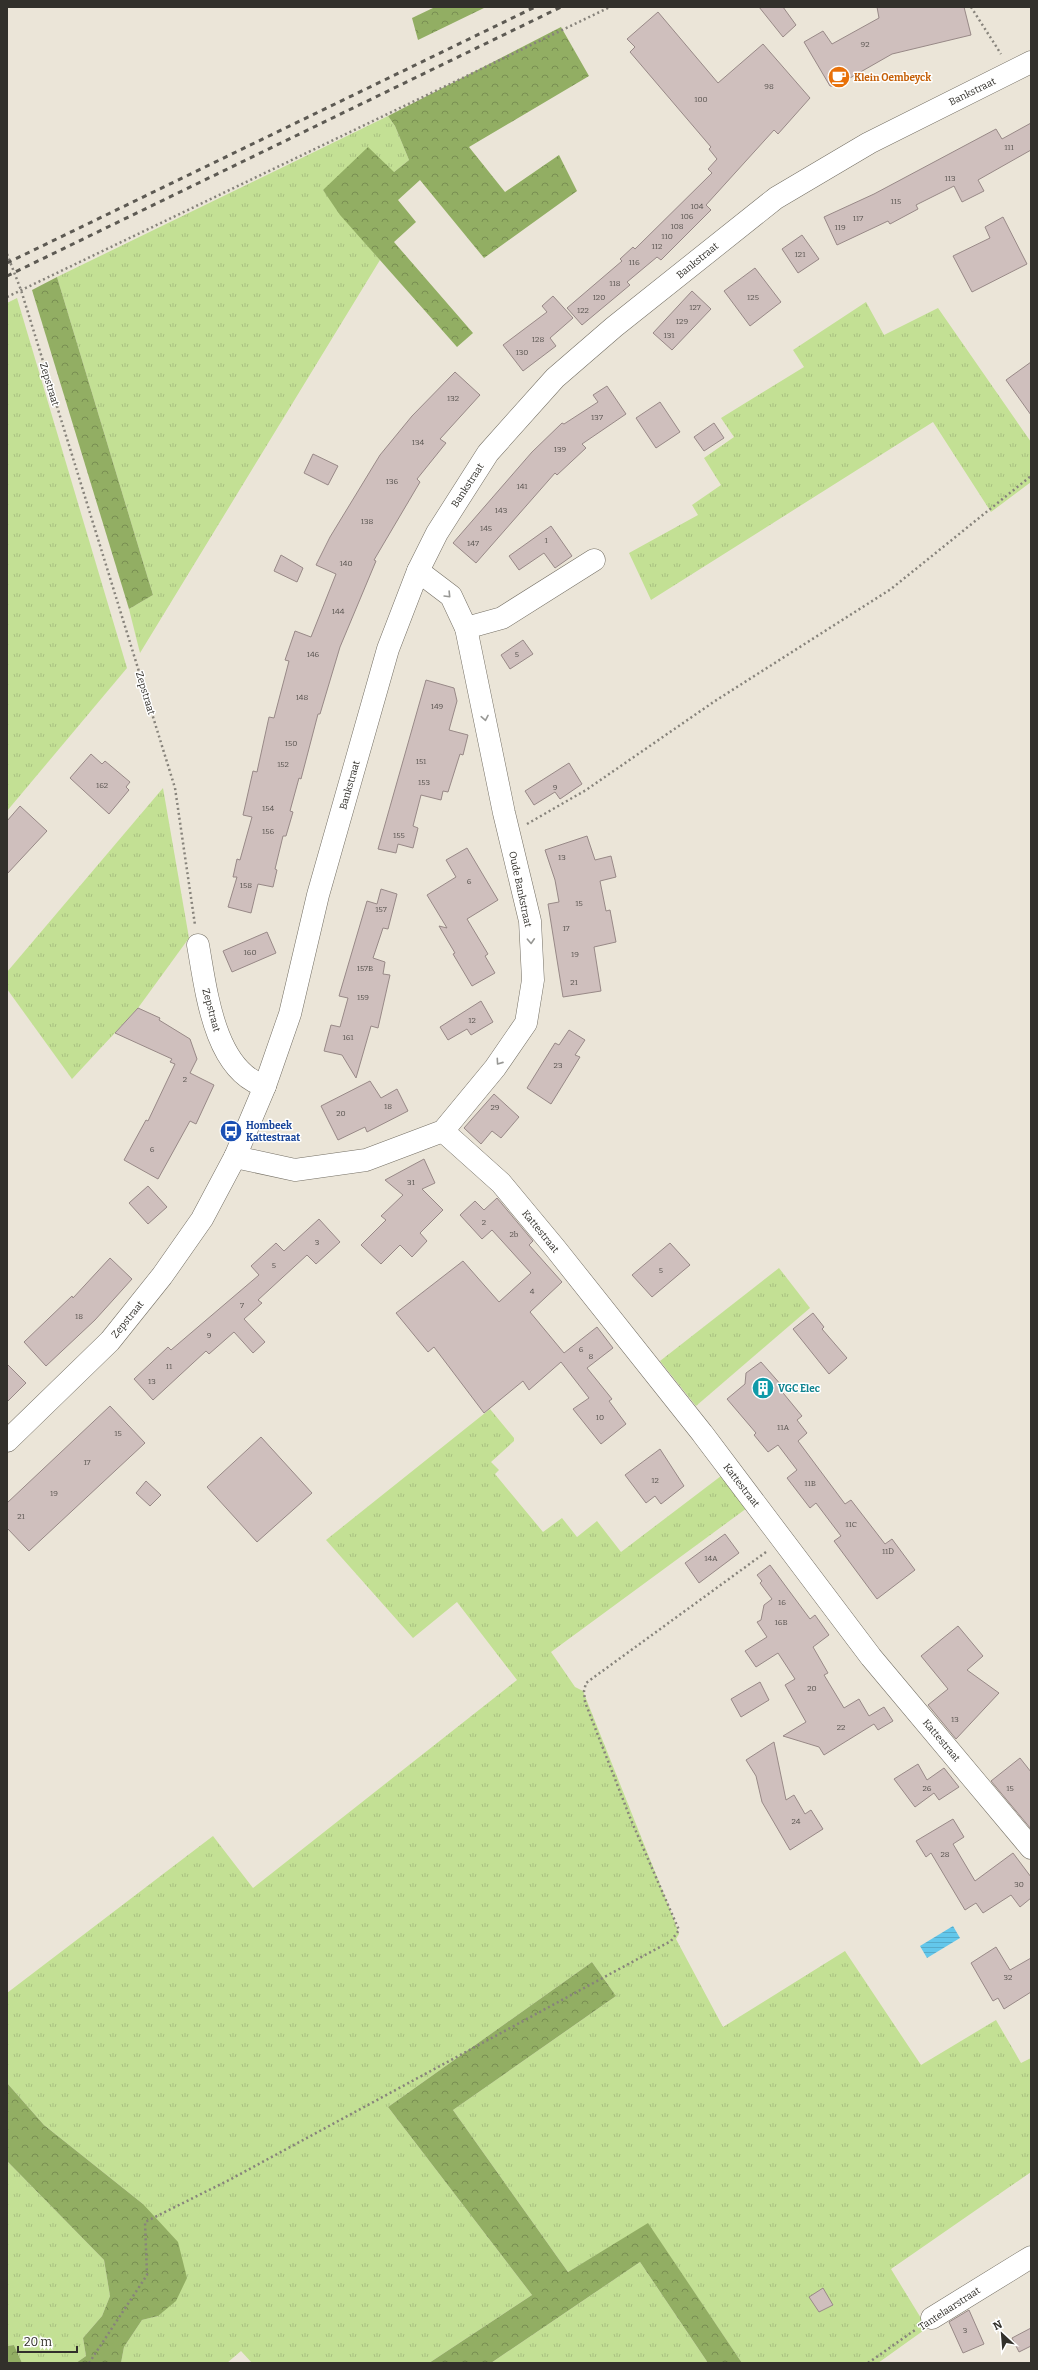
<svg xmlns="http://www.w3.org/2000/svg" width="1038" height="2370" font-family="Bitter,serif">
	<defs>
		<pattern id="grass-tufts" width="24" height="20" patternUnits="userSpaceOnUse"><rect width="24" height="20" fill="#c3e094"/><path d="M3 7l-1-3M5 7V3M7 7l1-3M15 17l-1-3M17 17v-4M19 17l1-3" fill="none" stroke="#a8c080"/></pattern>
		<pattern id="forest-crowns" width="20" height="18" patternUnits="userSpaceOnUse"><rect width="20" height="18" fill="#92ae63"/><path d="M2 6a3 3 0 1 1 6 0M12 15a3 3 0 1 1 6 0" fill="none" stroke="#788e52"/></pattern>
		<pattern id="water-rules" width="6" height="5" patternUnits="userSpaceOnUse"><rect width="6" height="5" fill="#63c7eb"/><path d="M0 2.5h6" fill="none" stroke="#56abca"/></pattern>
	</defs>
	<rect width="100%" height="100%" fill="#ebe5d8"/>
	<g fill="url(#grass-tufts)">
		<path d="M388 116 395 126 409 160 394 172 323 190 380 260 140 653 129 609 153 595 57 277Z"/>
		<path d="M17 298 127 668 7 811V303Z"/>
		<path d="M866 302 884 335 938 308 1031 442V482L991 512 933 422 651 600 629 553 698 515 692 505 721 485 704 458 734 437 721 418 804 367 793 350Z"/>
		<path d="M163 788 189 938 138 1008 72 1079 7 989V972Z"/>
		<path d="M779 1268 810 1308 696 1406 660 1361Z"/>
		<path d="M490 1409 514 1438V1441L491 1462 499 1470 495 1474 543 1532 562 1518 577 1537 597 1521 621 1552 721 1476 747 1508 551 1652 575 1687 583 1691 673 1917 679 1934 676 1939 723 2027 845 1951 921 2065 996 2020 1021 2063 1031 2058V2172L891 2269 927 2328 878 2363H742L648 2224 568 2272 453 2110 616 1996 592 1962 388 2107 532 2295 429 2363H252L241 2351 227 2363H121L124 2347 142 2320 158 2316 143 2204 44 2125 7 2083V1993L213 1836 253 1888 517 1680 457 1602 413 1638 326 1540Z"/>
		<path d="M7 2161 104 2260 110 2296 102 2316 83 2338 86 2356 76 2363H22L14 2345 7 2346Z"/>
		<path d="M640 2262 708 2363H491Z"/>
	</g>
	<g fill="url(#forest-crowns)">
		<path d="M435 7H486L418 40 412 18Z"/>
		<path d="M561 27 589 76 469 147 505 192 559 155 577 191 484 258 420 180 398 200 416 222 394 242 473 333 457 347 340 215 323 190 368 147 394 172 409 160 395 126 388 116Z"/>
		<path d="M57 277 153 595 129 609 32 290Z"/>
		<path d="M592 1962 616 1996 453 2110 568 2272 648 2223 742 2363H708L640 2262 491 2363H429L532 2295 388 2107Z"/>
		<path d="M7 2083 44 2125 143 2204 178 2242 187 2278 176 2301 158 2316 142 2320 124 2347 121 2363H76L86 2356 83 2338 102 2316 110 2296 104 2260 7 2161Z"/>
		<path d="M14 2345 22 2363H7V2346Z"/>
	</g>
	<path fill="url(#water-rules)" d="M953 1926 960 1938 927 1958 920 1946Z"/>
	<g fill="#cfbfbd" stroke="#988987">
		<path d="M759 7H783L796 25 783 37Z"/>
		<path d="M877 7H964L971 35 892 54 836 86H830L804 42 823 31 832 44 879 18Z"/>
		<path d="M658 12 718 83 763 44 810 98 778 134 774 130 706 205 711 210 661 260 657 257 627 282 630 285 582 325 567 308 622 261 620 259 633 247 635 249 712 173 708 169 717 159 709 149 711 147 630 52 635 47 627 39Z"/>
		<path d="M1031 123V150L978 180 984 191 962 202 954 186 916 205 918 209 890 224 888 221 837 245 824 217 874 194 996 129 1002 139Z"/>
		<path d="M1003 217 1027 264 972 292 953 256 990 238 985 227Z"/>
		<path d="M802 235 819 259 798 273 782 249Z"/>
		<path d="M755 268 781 302 750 326 724 291Z"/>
		<path d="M692 291 711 309 672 350 653 333Z"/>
		<path d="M553 296 573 318 550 338 556 346 523 371 503 345 547 312 542 306Z"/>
		<path d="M1031 362V415L1006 380Z"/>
		<path d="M455 372 480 395 440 439 446 443 417 479 420 482 374 560 376 561 340 647 320 714H318L301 779 299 778 290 811 293 812 286 836H283L275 869 277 870 273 887 258 884 251 913 228 907 237 877H233L237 859 240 860 252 817 243 815 253 771 257 772 269 717 274 718 289 661 285 660 295 631 311 637 336 574 316 565 330 537 380 455 412 416Z"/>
		<path d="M607 386 626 414 582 444 586 448 557 475 555 473 476 563 453 543 532 452 562 423 564 424 598 402 593 395Z"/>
		<path d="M660 402 680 432 656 448 636 418Z"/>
		<path d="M714 423 724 438 704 451 694 437Z"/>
		<path d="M313 454 338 466 328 485 304 473Z"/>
		<path d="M551 526 572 556 555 568 544 553 519 570 509 556Z"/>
		<path d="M281 555 303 568 297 582 274 571Z"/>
		<path d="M523 640 533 654 510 669 501 655Z"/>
		<path d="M426 680 454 688 457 701 449 730 468 735 463 755 460 754 448 792 443 791 441 800 421 795 413 826 418 828 413 848 398 844 396 853 378 849Z"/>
		<path d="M91 754 102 764 105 761 130 782 126 787 129 790 109 814 70 778Z"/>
		<path d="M569 763 582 784 560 799 555 792 534 805 525 791Z"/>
		<path d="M20 806 47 831 7 874V821Z"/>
		<path d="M587 836 595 860 611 856 616 877 600 881 606 911 610 910 616 942 594 947 601 991 563 997 548 904 559 902 555 880 545 850Z"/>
		<path d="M467 848 498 900 467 919 488 954 485 956 495 973 472 986 453 954 455 953 439 926 447 928 427 895 456 877 446 860Z"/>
		<path d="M381 889 397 894 388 929 383 928 373 958 385 962 383 974 390 975 378 1028 371 1026 356 1078 342 1055 324 1051 331 1025 340 1027 348 998 339 996 367 901 377 904Z"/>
		<path d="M267 932 276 953 232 972 223 951Z"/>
		<path d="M481 1001 493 1022 471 1035 467 1029 448 1040 440 1027Z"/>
		<path d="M138 1008 160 1018 159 1020 190 1039 197 1059 190 1073 214 1085 196 1124 190 1121 158 1179 124 1160 146 1120 148 1121 175 1064 170 1062 172 1059 115 1033Z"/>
		<path d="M569 1030 585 1040 575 1055 580 1057 551 1104 527 1088 555 1043 559 1045Z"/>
		<path d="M370 1081 381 1098 397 1089 408 1111 367 1132 365 1127 338 1140 321 1106Z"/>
		<path d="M494 1094 519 1117 501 1138 492 1131 481 1144 464 1128Z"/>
		<path d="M424 1159 435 1183 422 1189 443 1210 420 1233 427 1241 412 1257 400 1245 381 1264 361 1245 386 1220 381 1216 403 1195 385 1180Z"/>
		<path d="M148 1186 167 1207 148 1224 129 1203Z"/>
		<path d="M497 1198 533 1241 529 1245 562 1282 530 1312 564 1353 597 1327 613 1348 587 1368 612 1399 609 1401 626 1424 601 1444 573 1409 589 1398 561 1362 529 1390 523 1381 484 1413 434 1347 428 1352 396 1313 463 1261 499 1302 531 1273 492 1230 482 1239 460 1215 475 1201 484 1210Z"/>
		<path d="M319 1219 340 1242 316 1264 307 1255 258 1300 262 1303 244 1319 265 1342 253 1353 234 1332 209 1354 206 1351 153 1400 134 1379 168 1347 171 1350 259 1275 251 1266 276 1243 284 1251Z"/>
		<path d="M670 1243 690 1265 652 1297 632 1275Z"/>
		<path d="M110 1258 132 1279 95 1320 46 1366 24 1342 72 1296 73 1298Z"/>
		<path d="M813 1313 824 1327 822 1329 847 1358 829 1374 793 1329Z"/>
		<path d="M761 1362 782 1386 779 1388 802 1416 797 1420 807 1433 798 1441 845 1504 851 1500 885 1544 892 1539 915 1570 877 1599 834 1541 841 1536 816 1503 810 1508 787 1478 797 1470 778 1445 768 1452 754 1435 756 1433 727 1399 745 1384 746 1373Z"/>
		<path d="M7 1364 26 1383 7 1402Z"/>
		<path d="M110 1406 145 1443 29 1551 7 1528V1503Z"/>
		<path d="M261 1437 312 1493 257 1542 207 1487Z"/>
		<path d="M660 1449 684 1486 661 1504 655 1496 646 1503 625 1475Z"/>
		<path d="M146 1481 161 1495 150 1506 136 1493Z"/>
		<path d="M725 1534 739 1553 699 1583 685 1563Z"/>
		<path d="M770 1565 810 1619 815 1615 829 1635 813 1647 828 1673 824 1675 844 1708 859 1699 869 1716 884 1707 893 1721 878 1730 874 1724 824 1755 819 1747 783 1736 806 1722 785 1685 795 1679 778 1653 756 1667 745 1651 767 1637 757 1622 761 1620 764 1605 772 1599 760 1583 762 1581 757 1575Z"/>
		<path d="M958 1626 983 1656 967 1670 999 1693 956 1739 928 1705 948 1689 921 1656Z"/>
		<path d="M760 1682 769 1700 741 1717 731 1699Z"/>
		<path d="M774 1742 786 1800 794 1795 805 1814 811 1810 823 1829 790 1850 762 1802 756 1776 746 1760Z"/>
		<path d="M1020 1758 1031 1772V1829L991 1781Z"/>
		<path d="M918 1764 927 1780 944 1768 959 1787 939 1800 934 1793 915 1807 894 1779Z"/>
		<path d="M953 1819 964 1837 953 1844 975 1881 1013 1853 1031 1877V1898L1020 1907 1011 1895 983 1913 976 1903 965 1910 931 1853 926 1857 916 1841Z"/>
		<path d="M996 1947 1010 1970 1031 1958V1992L1004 2009 998 1998 993 2001 971 1963Z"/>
		<path d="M823 2288 833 2305 819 2312 809 2297Z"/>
		<path d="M969 2310 984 2344 963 2353 949 2322Z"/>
		<path d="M1031 2328V2346L1019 2352 1012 2338Z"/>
	</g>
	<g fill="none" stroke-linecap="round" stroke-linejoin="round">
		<g stroke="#746f64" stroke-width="23">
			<g id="minor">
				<path d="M466 628 502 618 594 560"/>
				<path d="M198 945C206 989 214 1071 265 1086"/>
				<path d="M443 1131 501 1183 555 1248 702 1433 871 1657 1031 1848"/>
				<path d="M235 1157 295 1170 366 1160 443 1131 495 1068 526 1023 533 980 530 921 504 813 466 628 451 596 418 571"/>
				<path d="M7 1441 110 1341 162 1276 202 1219 235 1157 265 1086 290 1014 318 895 388 649 418 571 437 533 488 453 555 378 614 327 776 198 869 143 1031 62"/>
				<path d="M932 2318 1031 2257"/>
			</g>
		</g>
		<g stroke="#87837b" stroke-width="2.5" stroke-dasharray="2 3" stroke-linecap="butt">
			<path d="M971 7 1001 54"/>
			<path d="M7 254 21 290 175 788 195 925"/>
			<path d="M7 297 610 7"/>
			<path d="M527 824 586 790 715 701 891 589 1031 476"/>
			<path d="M89 2363 147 2275 145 2222 231 2179 671 1941 679 1930 631 1820 585 1702 584 1691 586 1683 766 1552"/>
			<path d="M868 2363 915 2330"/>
		</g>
		<use href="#minor" stroke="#fff" stroke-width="22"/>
		<g stroke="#5d5a53" stroke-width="3" stroke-dasharray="5 5" stroke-linecap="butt">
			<path d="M7 263 535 7"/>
			<path d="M7 276 561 7"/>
		</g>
	</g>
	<defs><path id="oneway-chevron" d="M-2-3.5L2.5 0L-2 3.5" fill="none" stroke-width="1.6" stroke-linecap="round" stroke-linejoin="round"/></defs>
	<g stroke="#989895">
		<use href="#oneway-chevron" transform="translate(448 595) rotate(46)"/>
		<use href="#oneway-chevron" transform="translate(485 718) rotate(79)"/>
		<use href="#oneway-chevron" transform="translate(531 941) rotate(87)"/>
		<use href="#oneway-chevron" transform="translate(499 1062) rotate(125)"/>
	</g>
	<defs>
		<g id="cafe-disc" transform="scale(1.15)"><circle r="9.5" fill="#e8710a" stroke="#fff"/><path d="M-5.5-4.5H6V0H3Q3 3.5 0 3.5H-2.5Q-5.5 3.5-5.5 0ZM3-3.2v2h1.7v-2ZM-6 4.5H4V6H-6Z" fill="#fff"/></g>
		<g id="bus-disc" transform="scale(1.15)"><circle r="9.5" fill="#1a4fb4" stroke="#fff"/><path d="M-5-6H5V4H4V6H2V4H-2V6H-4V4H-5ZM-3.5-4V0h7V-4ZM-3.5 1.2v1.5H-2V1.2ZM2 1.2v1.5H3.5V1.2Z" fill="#fff"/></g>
		<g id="building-disc" transform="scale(1.15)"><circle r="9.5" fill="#0f9aa8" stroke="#fff"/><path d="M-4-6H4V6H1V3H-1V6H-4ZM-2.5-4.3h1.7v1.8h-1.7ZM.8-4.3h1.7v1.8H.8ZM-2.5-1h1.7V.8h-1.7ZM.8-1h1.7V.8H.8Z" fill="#fff"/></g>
	</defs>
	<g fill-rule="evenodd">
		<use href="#cafe-disc" x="839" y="77"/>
		<use href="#bus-disc" x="231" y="1131"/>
		<use href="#building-disc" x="763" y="1388"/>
	</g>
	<g text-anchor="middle" stroke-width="3" stroke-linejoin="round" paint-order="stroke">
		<g font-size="8" fill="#595450">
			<text x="865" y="47">92</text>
			<text x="769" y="89">98</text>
			<text x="701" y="102">100</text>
			<text x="1009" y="150">111</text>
			<text x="950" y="181">113</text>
			<text x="896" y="204">115</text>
			<text x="697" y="209">104</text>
			<text x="687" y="219">106</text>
			<text x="858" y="221">117</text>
			<text x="677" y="229">108</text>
			<text x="840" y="230">119</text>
			<text x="667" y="239">110</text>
			<text x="657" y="249">112</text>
			<text x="800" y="257">121</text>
			<text x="634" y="265">116</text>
			<text x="615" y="286">118</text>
			<text x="599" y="300">120</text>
			<text x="753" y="300">125</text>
			<text x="695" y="310">127</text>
			<text x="583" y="313">122</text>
			<text x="682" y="324">129</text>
			<text x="669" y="338">131</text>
			<text x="538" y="342">128</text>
			<text x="522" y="355">130</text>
			<text x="453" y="401">132</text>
			<text x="597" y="420">137</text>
			<text x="418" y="445">134</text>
			<text x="560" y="452">139</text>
			<text x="392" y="484">136</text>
			<text x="522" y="489">141</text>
			<text x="501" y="513">143</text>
			<text x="367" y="524">138</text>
			<text x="486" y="531">145</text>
			<text x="546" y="543">1</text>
			<text x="473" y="546">147</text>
			<text x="346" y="566">140</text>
			<text x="338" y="614">144</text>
			<text x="313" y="657">146</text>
			<text x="517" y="657">5</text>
			<text x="302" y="700">148</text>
			<text x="437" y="709">149</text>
			<text x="291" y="746">150</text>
			<text x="421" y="764">151</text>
			<text x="283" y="767">152</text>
			<text x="424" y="785">153</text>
			<text x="102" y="788">162</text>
			<text x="555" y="790">9</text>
			<text x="268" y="811">154</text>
			<text x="268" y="834">156</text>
			<text x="399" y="838">155</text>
			<text x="562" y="860">13</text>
			<text x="469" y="884">6</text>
			<text x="246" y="888">158</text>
			<text x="579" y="906">15</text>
			<text x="381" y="912">157</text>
			<text x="566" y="931">17</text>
			<text x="250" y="955">160</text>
			<text x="575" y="957">19</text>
			<text x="365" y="971">157B</text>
			<text x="574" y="985">21</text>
			<text x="363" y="1000">159</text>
			<text x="472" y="1023">12</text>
			<text x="348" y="1040">161</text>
			<text x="558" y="1068">23</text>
			<text x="185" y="1082">2</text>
			<text x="388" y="1109">18</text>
			<text x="495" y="1110">29</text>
			<text x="341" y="1116">20</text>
			<text x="152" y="1152">6</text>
			<text x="411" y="1185">31</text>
			<text x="484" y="1225">2</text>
			<text x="514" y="1237">2b</text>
			<text x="317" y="1245">3</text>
			<text x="274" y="1268">5</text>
			<text x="661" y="1273">5</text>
			<text x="532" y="1294">4</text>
			<text x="242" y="1308">7</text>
			<text x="79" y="1319">18</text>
			<text x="209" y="1338">9</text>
			<text x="581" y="1352">6</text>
			<text x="591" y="1359">8</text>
			<text x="169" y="1369">11</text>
			<text x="152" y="1384">13</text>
			<text x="600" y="1420">10</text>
			<text x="783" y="1430">11A</text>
			<text x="118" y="1436">15</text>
			<text x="87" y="1465">17</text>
			<text x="655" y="1483">12</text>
			<text x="810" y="1486">11B</text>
			<text x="54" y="1496">19</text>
			<text x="21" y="1519">21</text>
			<text x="851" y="1527">11C</text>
			<text x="888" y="1554">11D</text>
			<text x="711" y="1561">14A</text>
			<text x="782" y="1605">16</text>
			<text x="781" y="1625">16B</text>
			<text x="812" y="1691">20</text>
			<text x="955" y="1722">13</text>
			<text x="841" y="1730">22</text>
			<text x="927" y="1791">26</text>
			<text x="1010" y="1791">15</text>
			<text x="796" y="1824">24</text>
			<text x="945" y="1857">28</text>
			<text x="1019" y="1887">30</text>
			<text x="1008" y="1980">32</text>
			<text x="965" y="2333">3</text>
		</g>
		<g font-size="10" font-weight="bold" fill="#c56008" stroke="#fff" text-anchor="start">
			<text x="854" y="81">Klein Oembeyck</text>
		</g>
		<g font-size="10" fill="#32302b" stroke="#fff">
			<text transform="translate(972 91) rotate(-26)" y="4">Bankstraat</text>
			<text transform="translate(697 260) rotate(-39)" y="4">Bankstraat</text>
			<text transform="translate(50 384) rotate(73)" y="4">Zepstraat</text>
			<text transform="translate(467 485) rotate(-57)" y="4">Bankstraat</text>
			<text transform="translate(146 693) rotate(73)" y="4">Zepstraat</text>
			<text transform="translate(349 785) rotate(-74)" y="4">Bankstraat</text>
			<text transform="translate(521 889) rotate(78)" y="4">Oude Bankstraat</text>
			<text transform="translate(212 1010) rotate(75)" y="4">Zepstraat</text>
			<text transform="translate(541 1231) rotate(51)" y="4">Kattestraat</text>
			<text transform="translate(127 1319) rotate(-51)" y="4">Zepstraat</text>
			<text transform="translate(742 1485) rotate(52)" y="4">Kattestraat</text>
			<text transform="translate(942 1740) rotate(50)" y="4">Kattestraat</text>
			<text transform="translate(949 2308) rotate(-33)" y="4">Tantelaarstraat</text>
		</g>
		<g font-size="10" font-weight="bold" fill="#164399" stroke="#fff" text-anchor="start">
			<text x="246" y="1129">Hombeek<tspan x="246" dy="12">Kattestraat</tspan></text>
		</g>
		<g font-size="10" font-weight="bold" fill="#0d838f" stroke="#fff" text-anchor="start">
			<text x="778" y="1392">VGC Elec</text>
		</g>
	</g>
	<rect width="1038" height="2370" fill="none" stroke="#32302b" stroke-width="16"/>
	<g transform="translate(1002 2334) rotate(334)" stroke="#ffffff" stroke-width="3" paint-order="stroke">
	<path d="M0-3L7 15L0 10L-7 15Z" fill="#32302b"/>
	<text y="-6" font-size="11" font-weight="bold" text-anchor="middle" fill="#32302b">N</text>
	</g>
	<path d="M18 2346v6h59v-6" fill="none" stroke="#32302b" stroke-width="2"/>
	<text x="24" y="2346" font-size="12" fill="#32302b" stroke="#ffffff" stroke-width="3" paint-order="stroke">20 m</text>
</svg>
